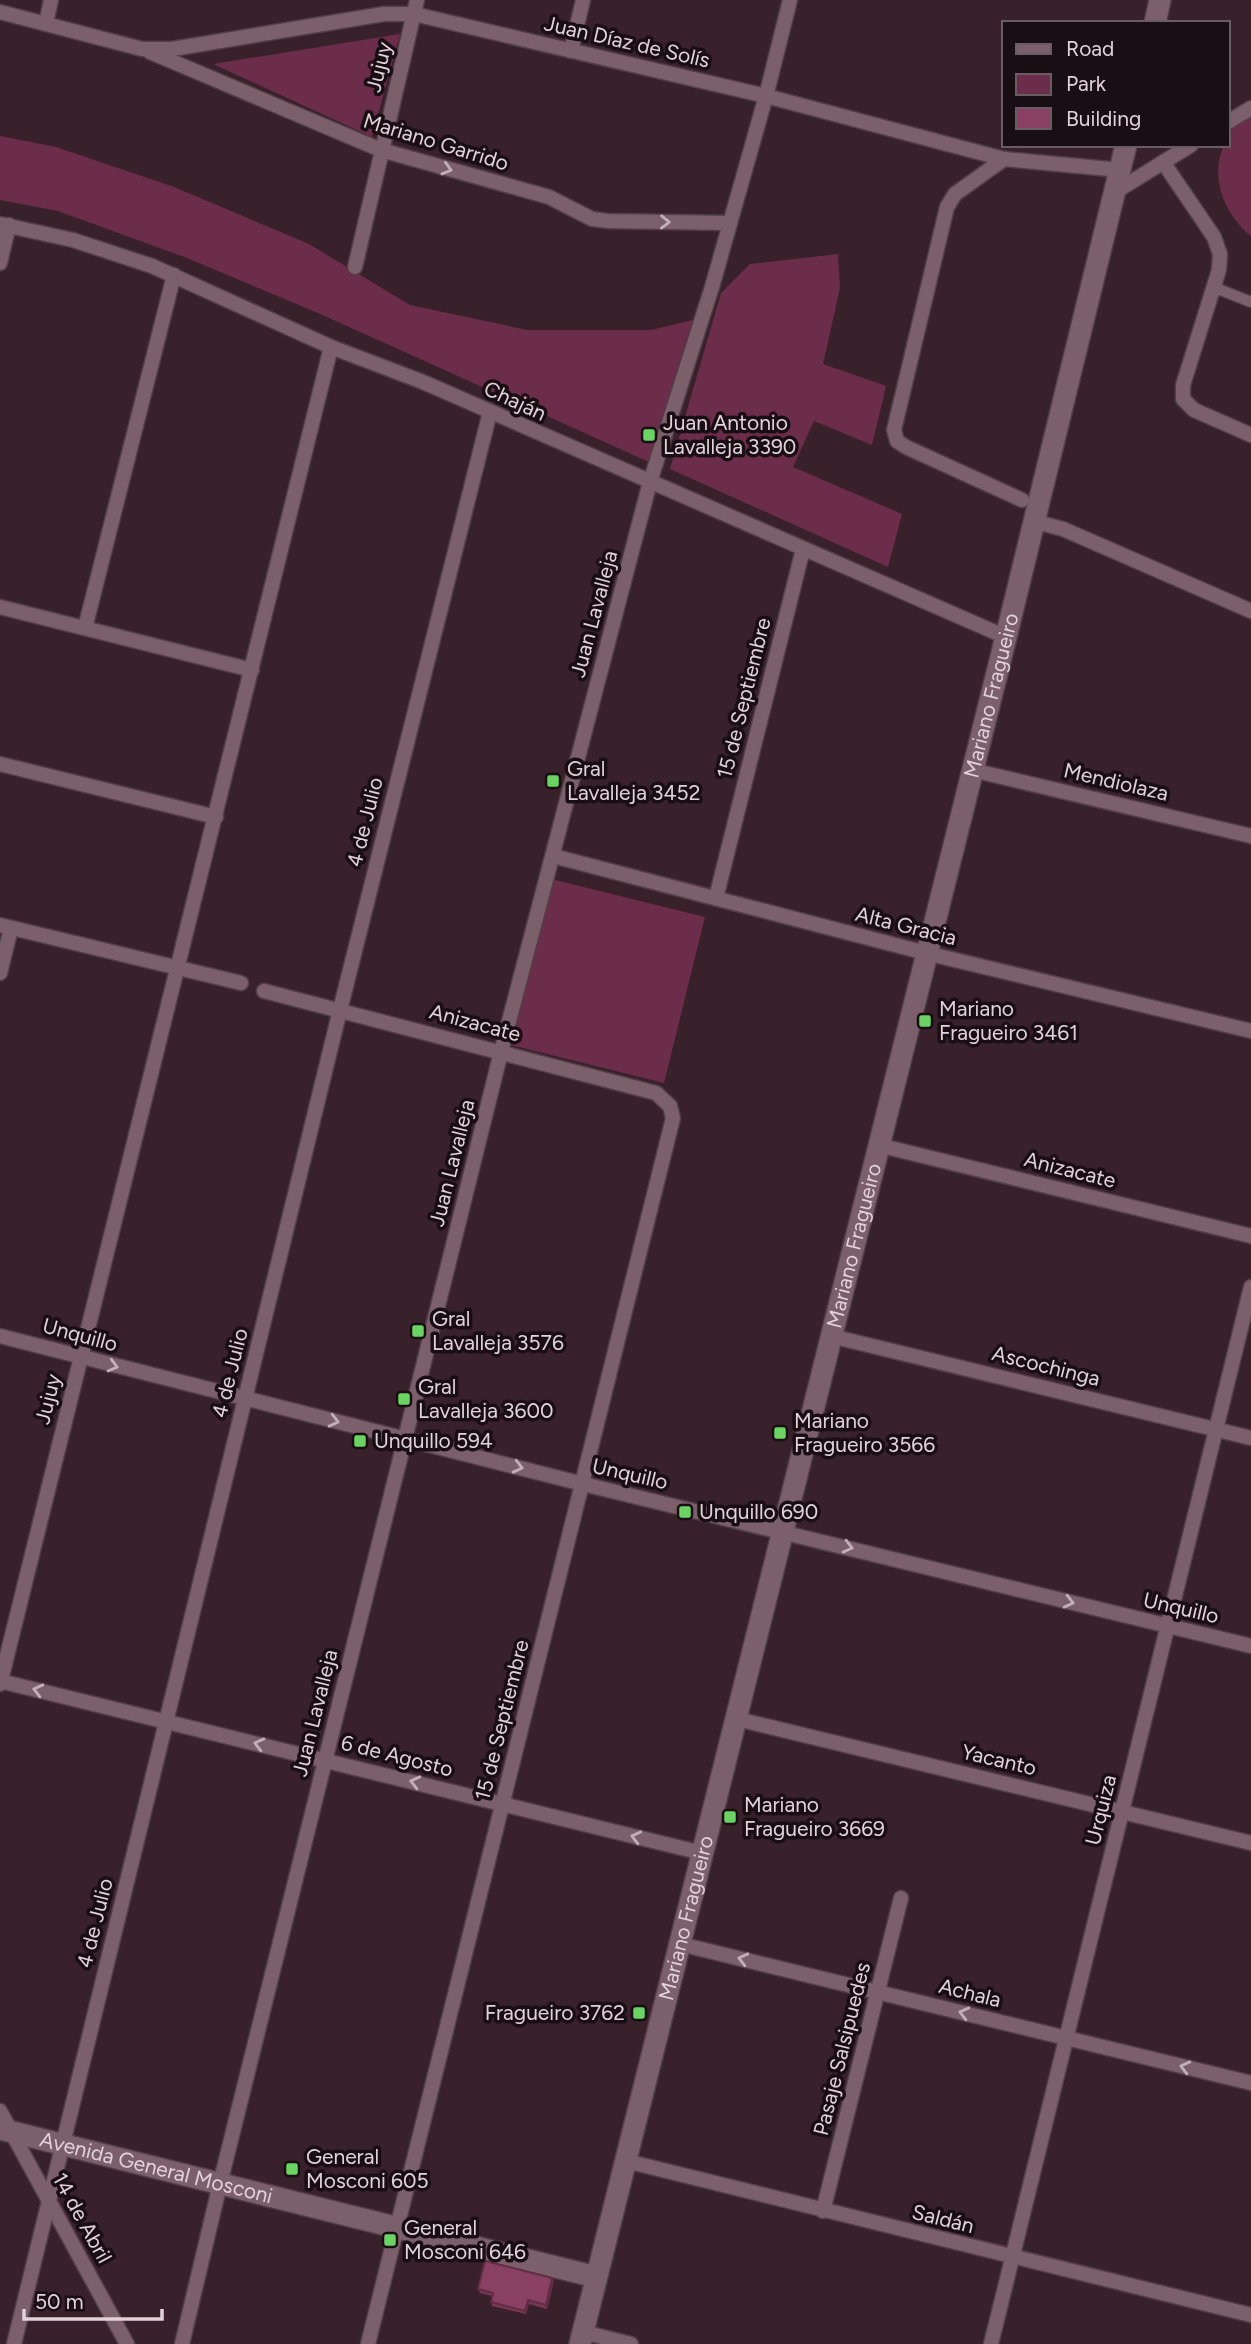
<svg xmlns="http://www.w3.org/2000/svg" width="1251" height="2344" font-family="Figtree,sans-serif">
	<rect width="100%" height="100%" fill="#39212b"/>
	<g fill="#6c2d4b">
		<path d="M400 34 372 137 213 64Z"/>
		<path d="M1251 108V236C1225 215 1209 178 1224 145H1228C1228 128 1240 120 1251 108Z"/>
		<path d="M0 136 56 147 174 187 309 244 410 305 527 330H651L693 320 649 462 318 313 187 258 58 211 0 200Z"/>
		<path d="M838 254 840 288 823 364 886 386 872 445 814 421 793 467 902 514 888 567 670 469 721 293 750 264Z"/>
		<path d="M551 879 705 917 664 1083 511 1045Z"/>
	</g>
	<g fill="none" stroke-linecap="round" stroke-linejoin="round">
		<g stroke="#523e47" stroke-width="13">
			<path id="pedestrian" d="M1213 287 1251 302"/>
		</g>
		<g stroke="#523e47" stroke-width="17">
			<g id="minor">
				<path d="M0 12 142 49H172L384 14H414L766 96 1004 159 1120 170"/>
				<path d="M46 23 51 0"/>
				<path d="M571 51 583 0"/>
				<path d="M150 52 381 150 549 197 592 219 608 221 730 223"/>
				<path d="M1228 122 1251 108"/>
				<path d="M1004 159 955 194 947 207 894 430 897 441 906 447 1022 500"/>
				<path d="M1163 162 1214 237 1220 254 1219 270 1183 385V399L1194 410 1251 435"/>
				<path d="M1115 192 1191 145"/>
				<path d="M0 224 73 240 152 266 331 347 423 382 1006 637"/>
				<path d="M0 263 9 225"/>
				<path d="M355 267 417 0"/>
				<path d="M1033 521 1063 529 1251 611"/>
				<path d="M0 607 252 670"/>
				<path d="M85 628 174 275"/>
				<path d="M0 764 216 817"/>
				<path d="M972 770 1251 836"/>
				<path d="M553 856 926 953 1251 1031"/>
				<path d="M716 898 803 549"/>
				<path d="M0 925 241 983"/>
				<path d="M0 973 11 928"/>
				<path d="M264 991 656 1093 670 1106 673 1118 368 2344"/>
				<path d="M878 1145 1251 1236"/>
				<path d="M0 1336 583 1484 1251 1646"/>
				<path d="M831 1336 1251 1438"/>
				<path d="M0 1681 702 1853"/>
				<path d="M0 1684 331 347"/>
				<path d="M737 1719 1251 1843"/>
				<path d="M680 1944 1251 2083"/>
				<path d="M0 2111 127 2344"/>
				<path d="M626 2161 1251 2315"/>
				<path d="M823 2211 901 1898"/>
				<path d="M583 2332 631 2344"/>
				<path d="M14 2344 340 1010 490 412"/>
				<path d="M182 2344 220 2184 501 1052 650 482 712 287 766 96 790 0"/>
				<path d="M991 2344 1251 1287"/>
			</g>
		</g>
		<g stroke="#523e47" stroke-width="24">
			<g id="secondary">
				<path d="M1155 23 1160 0"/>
				<path id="s1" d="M0 2129 596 2277"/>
				<path id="s2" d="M580 2344 1006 637 1126 145"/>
			</g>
		</g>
		<use href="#pedestrian" stroke="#7b5f6b" stroke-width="10"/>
		<use href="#minor" stroke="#7b5f6b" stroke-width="14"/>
		<use href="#secondary" stroke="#7b5f6b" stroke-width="21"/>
	</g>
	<path fill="#773755" d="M554 2281 547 2309 529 2304 526 2314 492 2306 491 2302 492 2296 480 2293 478 2289Z"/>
	<g fill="#612d45">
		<path d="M552 2278 554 2281 547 2309 546 2305Z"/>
		<path d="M528 2300 529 2304 526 2314 525 2311Z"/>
	</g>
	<path fill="#8a4063" stroke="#612d45" stroke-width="2" d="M485 2261 552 2278 546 2305 528 2300 525 2311 491 2302 493 2293 478 2289Z"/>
	<defs><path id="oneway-chevron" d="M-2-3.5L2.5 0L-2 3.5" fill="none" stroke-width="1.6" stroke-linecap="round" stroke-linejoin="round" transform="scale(1.75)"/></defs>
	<g stroke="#c3b0b7">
		<use href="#oneway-chevron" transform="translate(447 169) rotate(16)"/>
		<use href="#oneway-chevron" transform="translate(665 222) rotate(1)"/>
		<use href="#oneway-chevron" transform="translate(113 1366) rotate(15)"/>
		<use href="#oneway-chevron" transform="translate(334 1421) rotate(14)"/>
		<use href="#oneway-chevron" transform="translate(518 1467) rotate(14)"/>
		<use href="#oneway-chevron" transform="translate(848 1547) rotate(14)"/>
		<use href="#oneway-chevron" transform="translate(1069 1602) rotate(14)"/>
		<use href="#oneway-chevron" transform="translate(38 1690) rotate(-166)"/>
		<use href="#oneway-chevron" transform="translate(259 1744) rotate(-166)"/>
		<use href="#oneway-chevron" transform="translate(415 1782) rotate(-166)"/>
		<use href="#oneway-chevron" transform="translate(636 1837) rotate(-166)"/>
		<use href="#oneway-chevron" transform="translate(743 1959) rotate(-166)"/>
		<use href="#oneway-chevron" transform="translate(964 2013) rotate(-166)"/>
		<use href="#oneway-chevron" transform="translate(1185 2067) rotate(-166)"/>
	</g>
	<g fill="#6ad363" stroke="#190e13" stroke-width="2.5">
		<rect x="642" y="428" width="14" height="14" rx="3.5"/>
		<rect x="546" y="774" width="14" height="14" rx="3.5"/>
		<rect x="918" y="1014" width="14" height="14" rx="3.5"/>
		<rect x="411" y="1324" width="14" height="14" rx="3.5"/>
		<rect x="397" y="1392" width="14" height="14" rx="3.5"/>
		<rect x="773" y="1426" width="14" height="14" rx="3.5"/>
		<rect x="353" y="1434" width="14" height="14" rx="3.5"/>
		<rect x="678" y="1505" width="14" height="14" rx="3.5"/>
		<rect x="723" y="1810" width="14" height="14" rx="3.5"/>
		<rect x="632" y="2006" width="14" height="14" rx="3.5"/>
		<rect x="285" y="2162" width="14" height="14" rx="3.5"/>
		<rect x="383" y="2233" width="14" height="14" rx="3.5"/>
	</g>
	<g text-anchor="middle" stroke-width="7" stroke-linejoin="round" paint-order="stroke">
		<g font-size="21" fill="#e2d2d8" stroke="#190e13">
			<text transform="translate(627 42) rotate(13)" y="7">Juan Díaz de Solís</text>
			<text transform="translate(379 67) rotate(-76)" y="7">Jujuy</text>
			<text transform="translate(436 142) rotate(17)" y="7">Mariano Garrido</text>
			<text transform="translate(515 401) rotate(25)" y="7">Chaján</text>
			<text transform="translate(594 614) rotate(-75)" y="7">Juan Lavalleja</text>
			<text dy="7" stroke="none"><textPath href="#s2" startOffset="1699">Mariano Fragueiro</textPath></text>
			<text transform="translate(744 698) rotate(-76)" y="7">15 de Septiembre</text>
			<text transform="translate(1116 782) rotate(13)" y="7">Mendiolaza</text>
			<text transform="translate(365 822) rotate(-76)" y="7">4 de Julio</text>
			<text transform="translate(906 926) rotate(14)" y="7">Alta Gracia</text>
			<text transform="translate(475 1023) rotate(15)" y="7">Anizacate</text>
			<text transform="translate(452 1163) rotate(-76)" y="7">Juan Lavalleja</text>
			<text transform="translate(1070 1170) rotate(14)" y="7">Anizacate</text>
			<text dy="7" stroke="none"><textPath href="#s2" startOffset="1132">Mariano Fragueiro</textPath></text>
			<text transform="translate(80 1335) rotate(15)" y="7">Unquillo</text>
			<text transform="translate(1046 1366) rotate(14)" y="7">Ascochinga</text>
			<text transform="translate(230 1373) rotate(-76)" y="7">4 de Julio</text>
			<text transform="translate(48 1399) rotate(-76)" y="7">Jujuy</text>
			<text transform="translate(630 1474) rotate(13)" y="7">Unquillo</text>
			<text transform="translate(1181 1608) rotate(13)" y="7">Unquillo</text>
			<text transform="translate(315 1713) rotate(-76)" y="7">Juan Lavalleja</text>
			<text transform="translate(502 1720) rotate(-76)" y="7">15 de Septiembre</text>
			<text transform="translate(397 1756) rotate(14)" y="7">6 de Agosto</text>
			<text transform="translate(999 1760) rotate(13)" y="7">Yacanto</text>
			<text transform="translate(1101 1810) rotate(-76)" y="7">Urquiza</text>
			<text dy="7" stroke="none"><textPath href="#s2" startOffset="439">Mariano Fragueiro</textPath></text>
			<text transform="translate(95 1923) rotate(-76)" y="7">4 de Julio</text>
			<text transform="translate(970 1993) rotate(14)" y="7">Achala</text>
			<text transform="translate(842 2049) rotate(-76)" y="7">Pasaje Salsipuedes</text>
			<text dy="7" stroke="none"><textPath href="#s1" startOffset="161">Avenida General Mosconi</textPath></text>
			<text transform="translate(82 2218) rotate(61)" y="7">14 de Abril</text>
			<text transform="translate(943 2219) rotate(14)" y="7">Saldán</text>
		</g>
		<g font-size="21" fill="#e2d2d8" stroke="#190e13" text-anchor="start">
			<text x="663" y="430">Juan Antonio<tspan x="663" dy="24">Lavalleja 3390</tspan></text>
			<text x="567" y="776">Gral<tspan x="567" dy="24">Lavalleja 3452</tspan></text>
			<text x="939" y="1016">Mariano<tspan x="939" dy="24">Fragueiro 3461</tspan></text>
			<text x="432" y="1326">Gral<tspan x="432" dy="24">Lavalleja 3576</tspan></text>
			<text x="418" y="1394">Gral<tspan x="418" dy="24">Lavalleja 3600</tspan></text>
			<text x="794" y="1428">Mariano<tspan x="794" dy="24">Fragueiro 3566</tspan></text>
			<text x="374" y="1448">Unquillo 594</text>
			<text x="699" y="1519">Unquillo 690</text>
			<text x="744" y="1812">Mariano<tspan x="744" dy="24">Fragueiro 3669</tspan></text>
			<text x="625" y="2020" text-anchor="end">Fragueiro 3762</text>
			<text x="306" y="2164">General<tspan x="306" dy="24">Mosconi 605</tspan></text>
			<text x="404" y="2235">General<tspan x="404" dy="24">Mosconi 646</tspan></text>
		</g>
	</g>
	<rect x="1002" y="21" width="228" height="126" fill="#190e13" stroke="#695c62" stroke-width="2"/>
	<rect x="1016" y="44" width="35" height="10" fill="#7b5f6b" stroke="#695c62" stroke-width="2"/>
	<text x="1066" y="56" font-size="21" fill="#e2d2d8">Road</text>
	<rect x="1016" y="74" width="35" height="21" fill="#6c2d4b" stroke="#695c62" stroke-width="2"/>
	<text x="1066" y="91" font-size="21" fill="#e2d2d8">Park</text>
	<rect x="1016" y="108" width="35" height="21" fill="#8a4063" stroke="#695c62" stroke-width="2"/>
	<text x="1066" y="126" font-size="21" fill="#e2d2d8">Building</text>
	<path d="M24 2309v10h138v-10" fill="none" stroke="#e2d2d8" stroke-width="3.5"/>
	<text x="35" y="2309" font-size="21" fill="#e2d2d8" stroke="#190e13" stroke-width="5" paint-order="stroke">50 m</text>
</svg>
